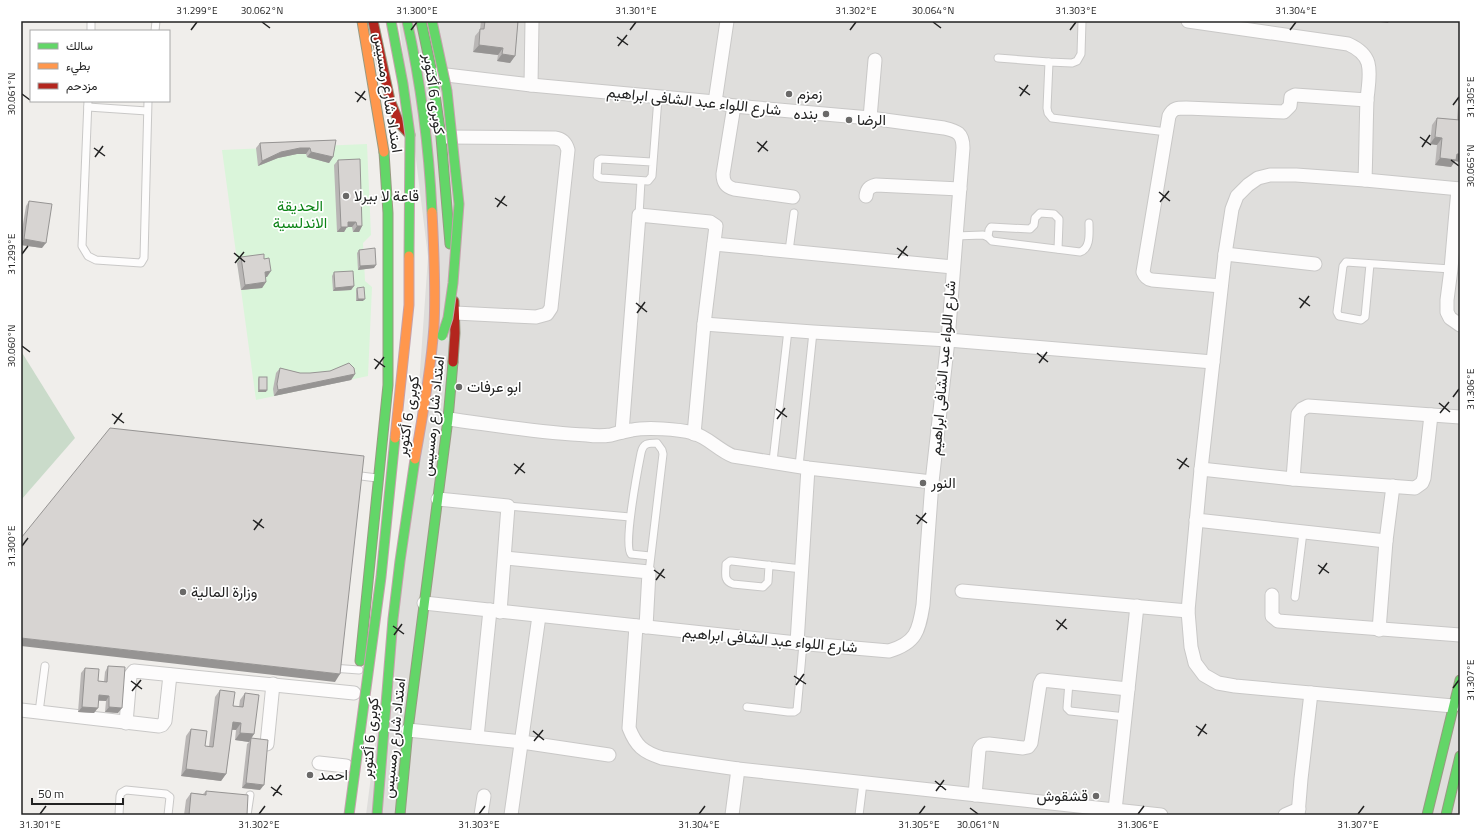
<svg xmlns="http://www.w3.org/2000/svg" width="1481" height="836" font-family="'Titillium Web',Vazirmatn,sans-serif">
	<rect width="100%" height="100%" fill="#f0eeeb"/>
	<path fill="#dfdedc" d="M399 21H1460V806L1458 815H366L416 428 428 257Z"/>
	<path fill="#cadbca" d="M21 351 75 438 21 500Z"/>
	<path fill="#daf5da" d="M367 144 371 235 363 243 365 281 372 287 368 376 256 400 222 150Z"/>
	<g fill="none" stroke-linecap="round" stroke-linejoin="round">
		<g stroke="#c9c8c7" stroke-width="9">
			<g id="lane">
				<path d="M91 31V21"/>
				<path d="M155 31 156 21"/>
				<path d="M998 58 1049 62 1072 63 1077 61 1081 54 1082 21"/>
				<path d="M1049 62 1047 108 1048 113 1052 118 1167 132"/>
				<path d="M88 101 82 246 88 256 96 260 141 263 144 258 148 101"/>
				<path d="M88 107 147 111"/>
				<path d="M652 162 601 159 598 161 597 176 601 178 648 181 652 176 658 98"/>
				<path d="M639 215 641 181"/>
				<path d="M955 236 983 235 988 237 992 241 1080 252C1091 248 1089 233 1089 223"/>
				<path d="M988 237 989 230 991 227 1030 229 1034 225 1035 218 1040 213 1054 214 1059 219V222L1058 249"/>
				<path d="M789 251 794 213"/>
				<path d="M1370 264 1365 317 1361 320 1339 316 1337 312 1343 266 1346 262 1451 269"/>
				<path d="M773 461 788 330"/>
				<path d="M799 466 813 332"/>
				<path d="M353 475 377 478"/>
				<path d="M508 506 630 517"/>
				<path d="M769 565 768 582 763 587 733 584C723 581 726 573 726 564L730 561H732L802 569"/>
				<path d="M649 572 663 454 662 450 657 443C648 443 643 443 641 453 638 468 623 546 631 554L650 556"/>
				<path d="M1295 597 1303 532"/>
				<path d="M332 668 359 670"/>
				<path d="M1069 682 1067 708 1070 711 1126 717"/>
				<path d="M747 707 788 712H794L797 710 803 644"/>
				<path d="M39 712 45 666"/>
				<path d="M119 815 120 796 121 793 126 790 166 794 170 797 168 815"/>
				<path d="M247 815 250 795"/>
				<path d="M859 815 863 783"/>
			</g>
		</g>
		<g stroke="#c9c8c7" stroke-width="15">
			<g id="street">
				<path d="M1188 21 1348 44C1357 48 1365 53 1368 63 1371 74 1368 88 1367 99 1366 126 1366 153 1365 180"/>
				<path d="M531 85 532 21"/>
				<path d="M715 102 727 21"/>
				<path d="M734 106 723 174C723 182 726 187 734 189L793 197"/>
				<path d="M870 118 875 60"/>
				<path d="M446 137 555 138C563 139 566 143 568 150L551 308 547 314 536 317 455 313"/>
				<path d="M1458 189 1451 269 1447 300V312L1450 318 1460 325"/>
				<path d="M866 196C867 189 869 187 876 185L960 189"/>
				<path d="M714 244 953 267"/>
				<path d="M1225 254 1315 264"/>
				<path d="M1221 286 1152 280C1147 279 1145 277 1143 272L1169 116C1173 108 1177 108 1186 108L1284 112 1290 106 1291 97 1295 95 1367 100"/>
				<path d="M704 324 813 332 948 340 1213 362"/>
				<path d="M448 419C494 425 540 433 587 435 595 436 604 436 611 435 618 433 625 431 632 430 647 427 678 429 693 433 708 437 718 450 733 456L808 468 932 482"/>
				<path d="M622 432 639 215 710 222 716 226 704 324 694 434"/>
				<path d="M1201 469 1293 479 1415 488 1422 483 1424 478 1431 415"/>
				<path d="M1293 479 1298 414 1302 409 1308 406 1460 417"/>
				<path d="M438 499 508 506 500 612"/>
				<path d="M1196 520 1386 541"/>
				<path d="M505 558 649 572 646 627"/>
				<path d="M962 591 1188 611"/>
				<path d="M1272 595V616L1278 621 1460 635"/>
				<path d="M424 603 797 643 889 651C916 643 919 631 923 605L932 482 948 340 963 148C963 133 957 131 944 128L870 118 734 106 715 102 531 85 438 74"/>
				<path d="M636 626 629 728C636 746 643 752 662 758L738 769 1161 815"/>
				<path d="M1379 630 1386 541 1393 486"/>
				<path d="M797 643 808 468"/>
				<path d="M1453 706 1235 686 1218 683 1204 675 1195 663 1191 647 1188 611 1201 469 1225 254 1232 209 1237 196 1248 185 1258 178 1270 175H1296L1365 180 1460 189"/>
				<path d="M21 710 159 726 162 725 165 721 170 675"/>
				<path d="M126 723 130 676 134 671 354 693"/>
				<path d="M408 730 522 742 609 755"/>
				<path d="M477 737 490 610"/>
				<path d="M267 744 273 684"/>
				<path d="M319 763 346 766"/>
				<path d="M975 795 979 750C981 745 983 744 989 744L1023 748 1028 747 1031 743 1040 684 1042 680 1128 689"/>
				<path d="M1115 810 1137 606"/>
				<path d="M481 815 484 796"/>
				<path d="M511 815 539 616"/>
				<path d="M732 815 738 769"/>
				<path d="M1285 815 1299 809"/>
				<path d="M1298 815 1301 779 1311 693"/>
			</g>
		</g>
		<g stroke="#999a82" stroke-width="11">
			<g id="fast">
				<path d="M421 21 432 73 441 137 450 244"/>
				<path d="M360 661 388 385V213L384 152"/>
				<path d="M400 815 408 730 448 419 453 362"/>
				<path d="M1427 815 1460 680"/>
				<path d="M1446 815 1460 756"/>
			</g>
		</g>
		<g stroke="#999a82" stroke-width="11">
			<path id="slow" d="M362 21 384 152"/>
		</g>
		<g stroke="#999a82" stroke-width="11">
			<g id="jam">
				<path d="M373 21 390 100 399 123 410 135"/>
				<path d="M453 362 455 333 454 301"/>
			</g>
		</g>
		<use href="#lane" stroke="#fdfcfc" stroke-width="7"/>
		<use href="#street" stroke="#fdfcfc" stroke-width="13"/>
		<use href="#fast" stroke="#63d668" stroke-width="9"/>
		<use href="#slow" stroke="#ff974d" stroke-width="9"/>
		<use href="#jam" stroke="#b3261e" stroke-width="9"/>
		<g stroke="#c5a2ac" stroke-width="11" stroke-linecap="butt">
			<g id="fast-bridge">
				<path d="M391 21 403 84 410 135 409 256"/>
				<path d="M407 21C421 84 429 147 432 212"/>
				<path d="M432 21 447 91 459 204 453 283 448 318 442 336"/>
				<path d="M349 815 381 577 395 438"/>
				<path d="M377 815 393 619 400 561 415 459"/>
			</g>
		</g>
		<g stroke="#c5a2ac" stroke-width="11" stroke-linecap="butt">
			<g id="slow-bridge">
				<path d="M395 438 409 305V256"/>
				<path d="M415 459C423 415 431 370 434 326 436 288 434 250 432 212"/>
			</g>
		</g>
		<use href="#fast-bridge" stroke="#63d668" stroke-width="9"/>
		<use href="#slow-bridge" stroke="#ff974d" stroke-width="9"/>
	</g>
	<g fill="#b9b6b5">
		<path d="M481 21H518L515 56 510 63 497 61 498 55 473 52 475 36 480 30Z"/>
		<path d="M1460 82V102L1458 101Z"/>
		<path d="M1460 104V162L1455 161 1451 167 1435 165 1437 145 1430 144 1432 125 1437 118 1457 120 1458 107Z"/>
		<path d="M336 140 333 157 329 163 307 157 306 154H297L278 158 258 166 256 148 260 143Z"/>
		<path d="M338 160 362 226 359 232H353L352 227H347L344 232H337L334 165Z"/>
		<path d="M29 201 42 248 21 245V236L26 206Z"/>
		<path d="M359 250 374 268 358 270 357 253Z"/>
		<path d="M241 257 267 277H265L266 282 262 288 241 290 237 263Z"/>
		<path d="M334 272 354 286 351 290 333 291 332 276Z"/>
		<path d="M357 288 363 301H356V290Z"/>
		<path d="M280 368 300 373 355 374 351 380 274 396 273 389 276 373Z"/>
		<path d="M259 377 266 392H258V379Z"/>
		<path d="M108 666 118 713 105 712 106 701H99L94 713 78 712 81 673 85 668 98 681 104 682 105 672Z"/>
		<path d="M220 690 233 706 239 707 240 700 245 693 254 734 251 738 260 790 242 788 247 744 249 742 235 740 236 730H232L226 774 221 781 181 776 186 736 191 729 205 746H209L215 697Z"/>
		<path d="M206 791 247 815H184L186 800 191 793 203 794Z"/>
	</g>
	<g fill="#969493">
		<path d="M1373 21H1389L1388 23Z"/>
		<path d="M479 45 503 48 498 55 473 52Z"/>
		<path d="M502 54 515 56 510 63 497 61Z"/>
		<path d="M1435 137 1442 138 1437 145 1430 144Z"/>
		<path d="M300 148H310L306 154H297L278 158 258 166 262 161 281 152Z"/>
		<path d="M311 152 333 157 329 163 307 157Z"/>
		<path d="M1457 154H1460V162L1455 161 1451 167 1435 165 1440 158Z"/>
		<path d="M348 222H356L352 227H347L344 232H337L341 227Z"/>
		<path d="M357 226H362L359 232H353Z"/>
		<path d="M24 239 46 243 42 248 21 245V243Z"/>
		<path d="M376 265 374 268 358 270 360 266Z"/>
		<path d="M271 271 267 277H261L265 272Z"/>
		<path d="M266 282 262 288 241 290 245 285Z"/>
		<path d="M354 286 351 290 333 291 335 288Z"/>
		<path d="M358 299H365L363 301H356Z"/>
		<path d="M355 374 351 380 274 396 278 390Z"/>
		<path d="M259 390H267L266 392H258Z"/>
		<path d="M21 638 340 674 335 682 21 646Z"/>
		<path d="M99 695 109 696 106 701 95 700Z"/>
		<path d="M82 707 98 708 94 713 78 712Z"/>
		<path d="M109 707 122 708 118 713 105 712Z"/>
		<path d="M233 722 241 723 236 730 227 729Z"/>
		<path d="M240 733 254 734 249 742 235 740Z"/>
		<path d="M186 769 226 774 221 781 181 776Z"/>
		<path d="M246 783 264 785 260 790 242 788Z"/>
	</g>
	<g fill="#d7d4d2" stroke="#969493">
		<path d="M485 21H518L515 56 502 54 503 48 479 45 480 29H484Z"/>
		<path d="M1437 118 1460 120V154H1457L1456 160 1440 158 1442 138 1435 137Z"/>
		<path d="M336 140 333 157 311 152 310 148H300L281 152 262 161 260 143Z"/>
		<path d="M360 159 362 226H357L356 222H348V227H341L338 160Z"/>
		<path d="M29 201 52 204 46 243 24 239Z"/>
		<path d="M375 248 376 265 360 266 359 250Z"/>
		<path d="M264 254V259L269 258 271 271 265 272 266 282 245 285 241 257Z"/>
		<path d="M353 271 354 286 335 288 334 272Z"/>
		<path d="M364 287 365 299H358L357 288Z"/>
		<path d="M349 363 354 368 355 374 278 390 277 384 280 368 300 373H310L330 371Z"/>
		<rect x="259" y="377" width="8" height="13"/>
		<path d="M110 428 364 456 340 674 21 638V538Z"/>
		<path d="M108 666 125 667 122 708 109 707V696L99 695 98 708 82 707 85 668 99 669 98 681 107 682Z"/>
		<path d="M220 690 235 692 233 706 243 707 245 693 259 695 254 734 240 733 241 723 233 722 226 774 186 769 191 729 207 731 205 746 213 747Z"/>
		<path d="M251 738 268 740 264 785 246 783Z"/>
		<path d="M206 791 248 795 247 815H189L191 793 206 795Z"/>
	</g>
	<path fill="none" stroke="#222" stroke-width="1.5" d="M262 22 270 28M933 22 941 28M191 30 197 22M411 30 417 22M630 30 636 22M850 30 856 22M1070 30 1076 22M1290 30 1296 22M617 37 628 45M618 46 627 35M1019 87 1030 95M355 92 366 100M22 94 30 100M1020 96 1028 85M357 102 365 91M1453 105 1459 97M1420 137 1431 145M757 142 768 151M1422 147 1430 135M94 148 105 156M758 152 767 141M95 157 103 146M1451 160 1459 166M1159 192 1170 201M495 198 507 206M1160 202 1169 191M497 207 505 196M897 248 908 256M234 253 245 262M22 254 28 246M898 258 907 246M235 263 244 252M1299 298 1310 306M636 303 647 312M1300 308 1309 296M637 313 645 302M22 346 30 352M1037 353 1048 362M374 359 385 367M1039 363 1047 352M375 369 384 357M1453 397 1459 389M1439 403 1450 412M776 409 787 417M1440 413 1449 402M112 414 124 423M777 419 785 408M114 424 122 413M1177 459 1189 467M514 464 525 473M1179 469 1187 458M515 474 524 463M916 515 927 523M253 520 264 528M917 524 926 513M254 530 262 519M22 546 28 538M1318 565 1329 573M654 570 665 578M1319 574 1327 563M656 580 664 569M1056 620 1067 629M393 626 404 634M1057 630 1066 619M394 635 402 624M794 676 806 684M131 681 142 689M796 685 804 674M1453 688 1459 680M132 691 141 680M1196 726 1207 734M533 731 544 740M1198 736 1206 724M534 741 543 730M935 781 946 790M271 787 282 795M936 791 944 780M273 796 281 785M970 808 978 814M40 814 46 806M259 814 265 806M479 814 485 806M699 814 705 806M919 814 925 806M1138 814 1144 806M1358 814 1364 806"/>
	<g fill="#6a6968" stroke="#fff" stroke-width="1.5">
		<circle cx="789" cy="94" r="4"/>
		<circle cx="826" cy="114" r="4"/>
		<circle cx="849" cy="120" r="4"/>
		<circle cx="346" cy="196" r="4"/>
		<circle cx="459" cy="387" r="4"/>
		<circle cx="923" cy="483" r="4"/>
		<circle cx="183" cy="592" r="4"/>
		<circle cx="310" cy="775" r="4"/>
		<circle cx="1096" cy="796" r="4"/>
	</g>
	<g text-anchor="middle" stroke-width="3.5" stroke-linejoin="round" paint-order="stroke">
		<g font-size="15" fill="#222" stroke="#fff">
			<text transform="translate(388 93) rotate(81)" y="5">امتداد شارع رمسيس</text>
			<text transform="translate(434 94) rotate(82)" y="5">كوبرى 6 أكتوبر</text>
			<text transform="translate(694 101) rotate(6)" y="5">شارع اللواء عبد الشافى ابراهيم</text>
			<text transform="translate(943 368) rotate(-85)" y="5">شارع اللواء عبد الشافى ابراهيم</text>
			<text transform="translate(408 416) rotate(-81)" y="5">كوبرى 6 أكتوبر</text>
			<text transform="translate(433 416) rotate(-84)" y="5">امتداد شارع رمسيس</text>
			<text transform="translate(770 640) rotate(5)" y="5">شارع اللواء عبد الشافى ابراهيم</text>
			<text transform="translate(370 738) rotate(-85)" y="5">كوبرى 6 أكتوبر</text>
			<text transform="translate(394 738) rotate(-84)" y="5">امتداد شارع رمسيس</text>
		</g>
		<g font-size="15" fill="#222" stroke="#fff" text-anchor="start">
			<text x="797" y="99">زمزم</text>
			<text x="818" y="119" text-anchor="end">بنده</text>
			<text x="857" y="125">الرضا</text>
			<text x="354" y="201">قاعة لا بيرلا</text>
			<text x="467" y="392">ابو عرفات</text>
			<text x="931" y="488">النور</text>
			<text x="191" y="597">وزارة المالية</text>
			<text x="318" y="780">احمد</text>
			<text x="1088" y="801" text-anchor="end">قشقوش</text>
		</g>
		<g font-size="15" fill="#0c8416" stroke="#fff">
			<text x="300" y="211">الحديقة<tspan x="300" dy="17">الاندلسية</tspan></text>
		</g>
	</g>
	<rect width="1481" height="836" fill="none" stroke="#ffffff" stroke-width="44"/>
	<rect x="30" y="30" width="140" height="72" fill="#ffffff" stroke="#a7a7a7"/>
	<rect x="38" y="43" width="20" height="6" fill="#63d668" stroke="#a7a7a7"/>
	<text x="66" y="50" font-size="12" fill="#222222">سالك</text>
	<rect x="38" y="63" width="20" height="6" fill="#ff974d" stroke="#a7a7a7"/>
	<text x="66" y="70" font-size="12" fill="#222222">بطيء</text>
	<rect x="38" y="83" width="20" height="6" fill="#b3261e" stroke="#a7a7a7"/>
	<text x="66" y="90" font-size="12" fill="#222222">مزدحم</text>
	<path d="M32 798v6h91v-6" fill="none" stroke="#222222" stroke-width="2"/>
	<text x="38" y="798" font-size="12" fill="#222222" stroke="#ffffff" stroke-width="3" paint-order="stroke">50 m</text>
	<rect x="22" y="22" width="1437" height="792" fill="none" stroke="#222" stroke-width="1.5"/>
	<g font-size="10" text-anchor="middle" fill="#222">
		<text x="197" y="14">31.299°E</text>
		<text x="262" y="14">30.062°N</text>
		<text x="417" y="14">31.300°E</text>
		<text x="636" y="14">31.301°E</text>
		<text x="856" y="14">31.302°E</text>
		<text x="933" y="14">30.064°N</text>
		<text x="1076" y="14">31.303°E</text>
		<text x="1296" y="14">31.304°E</text>
		<text transform="translate(11 94) rotate(-90)" y="4">30.061°N</text>
		<text transform="translate(1470 97) rotate(-90)" y="4">31.305°E</text>
		<text transform="translate(1470 166) rotate(-90)" y="4">30.065°N</text>
		<text transform="translate(11 254) rotate(-90)" y="4">31.299°E</text>
		<text transform="translate(11 346) rotate(-90)" y="4">30.060°N</text>
		<text transform="translate(1470 389) rotate(-90)" y="4">31.306°E</text>
		<text transform="translate(11 546) rotate(-90)" y="4">31.300°E</text>
		<text transform="translate(1470 680) rotate(-90)" y="4">31.307°E</text>
		<text x="40" y="828">31.301°E</text>
		<text x="259" y="828">31.302°E</text>
		<text x="479" y="828">31.303°E</text>
		<text x="699" y="828">31.304°E</text>
		<text x="919" y="828">31.305°E</text>
		<text x="978" y="828">30.061°N</text>
		<text x="1138" y="828">31.306°E</text>
		<text x="1358" y="828">31.307°E</text>
	</g>
</svg>
